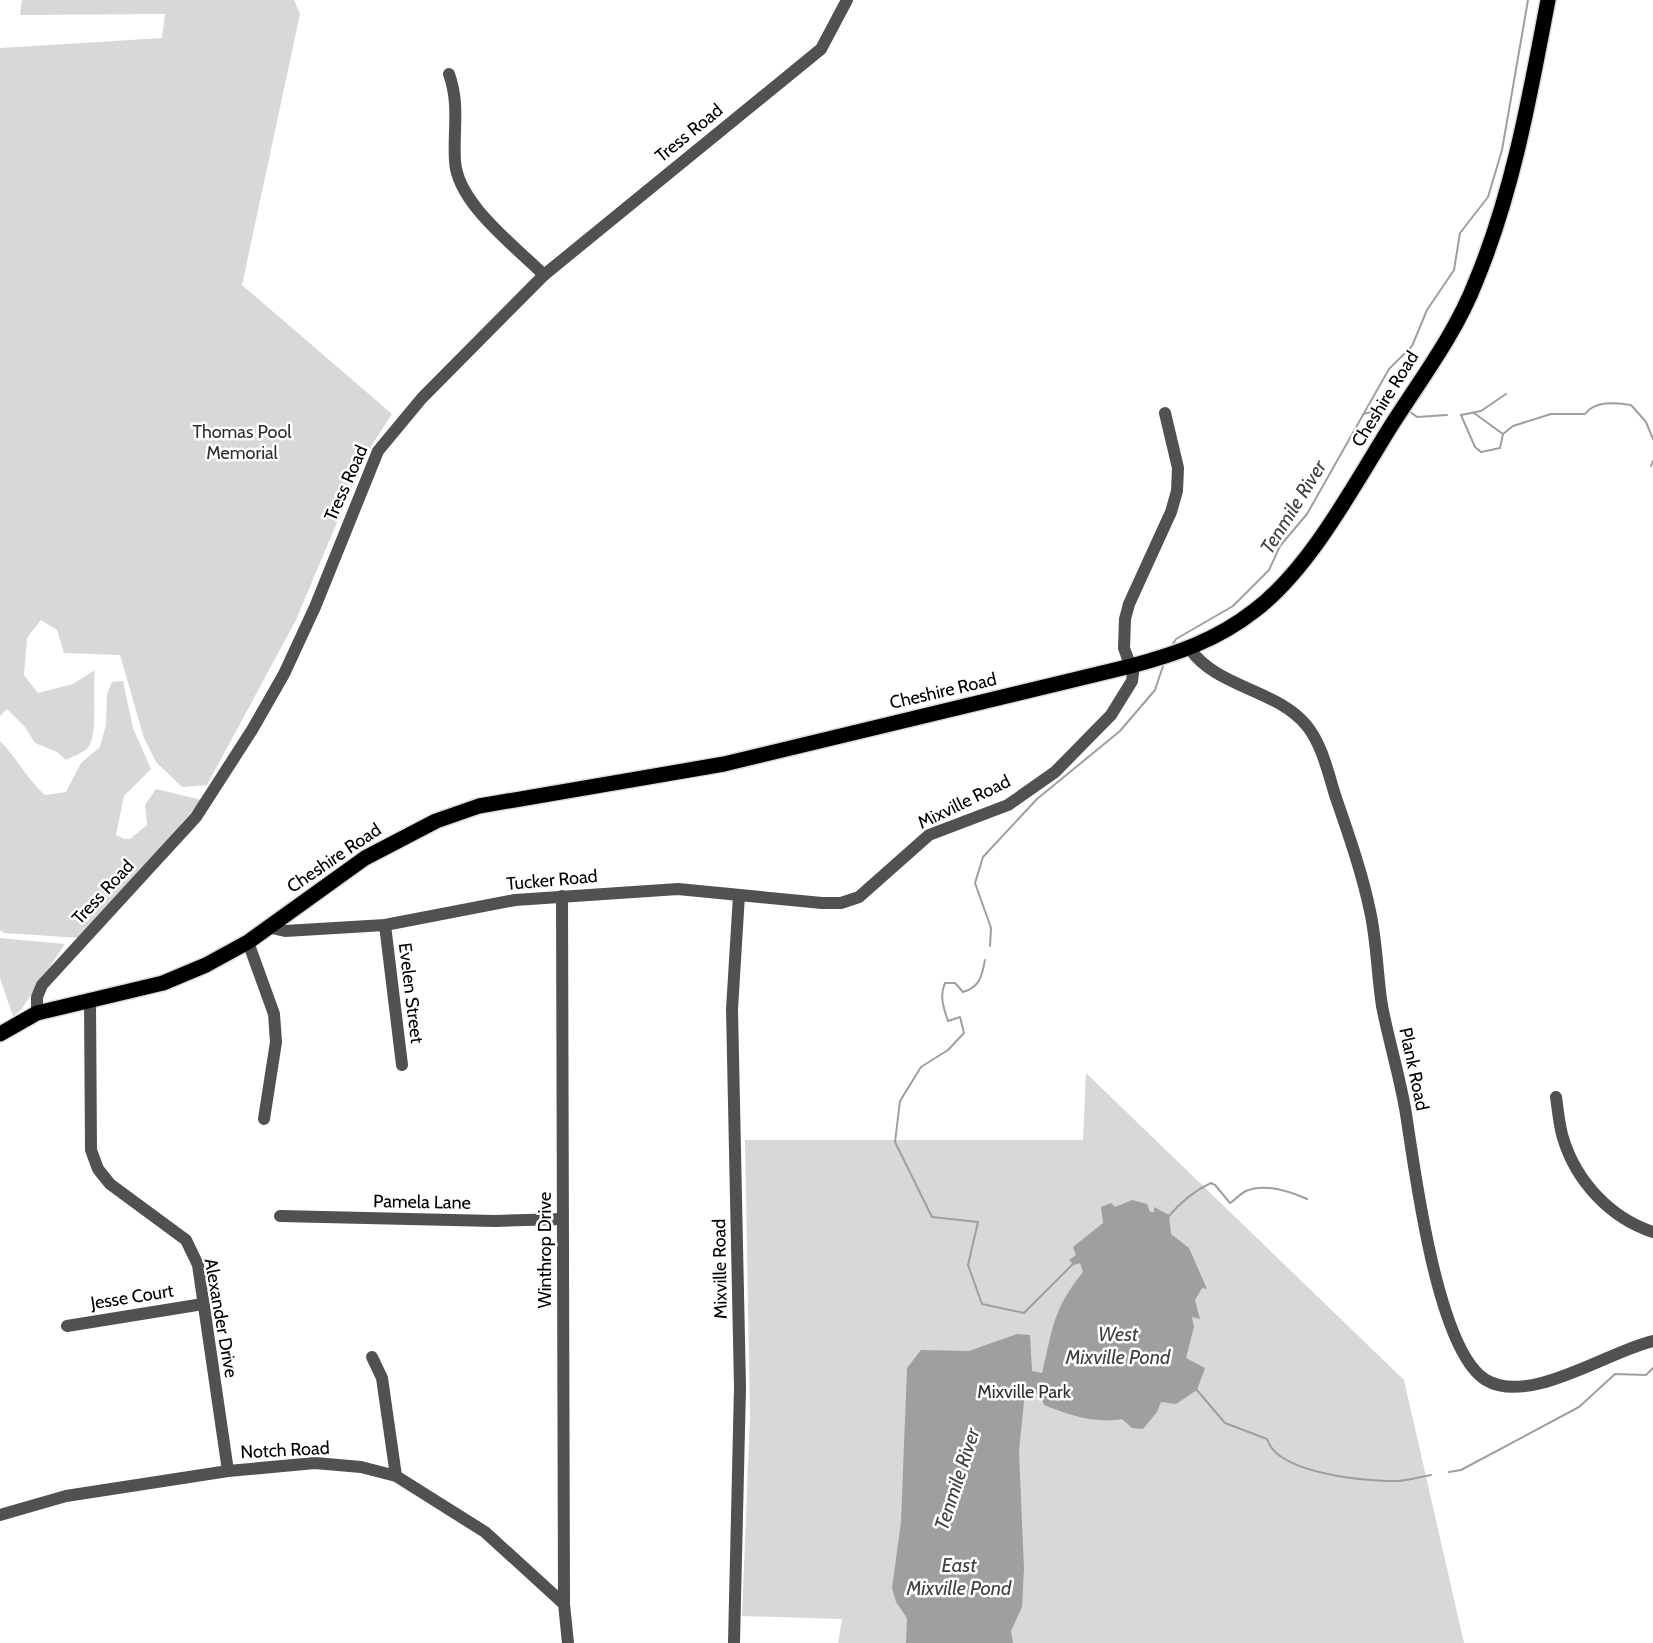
<svg xmlns="http://www.w3.org/2000/svg" width="1653" height="1643" font-family="Cabin,sans-serif">
	<rect width="100%" height="100%" fill="#fff"/>
	<g fill="#d8d8d8">
		<path d="M22 0H294L300 14 242 285 392 414 372 445 356 477 296 620 207 785 182 787 156 762 144 738 120 655 64 653 57 630 41 620 27 638 24 675 38 693 73 684 95 670C92 690 99 737 87 749 81 753 72 757 66 760L57 752 35 743 25 727 7 709 0 716V48L162 38 165 14 20 15Z"/>
		<path d="M123 681 133 728 151 769 124 796 116 835 124 839H130L147 825 145 805 156 789 202 800 81 938 4 933 0 930V741C17 758 27 779 45 795L66 792 81 763 100 747 106 724 107 694 112 682Z"/>
		<path d="M0 938 65 944 21 1010 13 1016 0 978Z"/>
		<path d="M1086 1073 1404 1380 1464 1643H838L842 1619 742 1616 750 1416 745 1140H1083Z"/>
	</g>
	<path fill="#9f9f9f" d="M1132 1200 1147 1204 1150 1212H1154V1207L1169 1215 1171 1234 1189 1248 1207 1289 1202 1288 1195 1300 1200 1319 1192 1317 1194 1327 1186 1358 1205 1368 1197 1390 1176 1404 1161 1402 1157 1412 1143 1429 1132 1428 1122 1419C1097 1424 1068 1415 1044 1405L1040 1394 1025 1392 1019 1451 1024 1569 1022 1607 1011 1631 1013 1643H906L907 1618 896 1602 892 1588 901 1522 907 1368 921 1350 969 1351 1017 1334 1030 1335 1032 1371 1042 1373C1053 1329 1052 1310 1083 1272L1080 1263 1074 1265 1069 1260 1076 1255 1073 1247 1103 1223 1101 1207 1111 1203 1115 1207Z"/>
	<g fill="none" stroke-linecap="round" stroke-linejoin="round">
		<g stroke="#9f9f9f" stroke-width="2">
			<path d="M1409 411 1417 417 1447 415"/>
			<path d="M1474 413 1503 434"/>
			<path d="M1363 414 1384 409"/>
			<path d="M1461 415 1475 447 1481 452 1500 448 1503 434 1513 426 1551 414H1585C1596 400 1615 403 1631 405L1646 422 1653 439"/>
			<path d="M1461 415 1481 411 1506 394"/>
			<path d="M1651 466 1653 461"/>
			<path d="M1171 647 1176 639 1233 606 1269 570 1280 546 1307 514 1389 369 1412 346 1427 310 1454 270 1460 233 1488 197 1502 150 1528 0"/>
			<path d="M990 946 991 928 975 883 983 857 1037 799 1120 731 1155 690 1164 663"/>
			<path d="M985 960C982 976 980 987 963 992L955 983H945C939 996 944 1009 948 1021L960 1017 964 1033 948 1050 921 1067 900 1101 895 1142 932 1217 978 1222 968 1265 982 1304 1024 1313 1075 1262"/>
			<path d="M1168 1217C1180 1203 1193 1191 1211 1183L1215 1185 1230 1203C1236 1199 1240 1194 1246 1191 1264 1183 1291 1192 1307 1199"/>
			<path d="M1196 1389 1225 1423 1267 1439C1277 1474 1369 1482 1399 1481 1410 1480 1421 1477 1431 1475"/>
			<path d="M1449 1472 1461 1470 1579 1407 1615 1374 1646 1375 1653 1368"/>
		</g>
		<g stroke="#dbdbdb" stroke-width="18">
			<path id="major" d="M0 1034 37 1013 163 983 206 965 248 942 365 858 436 821 479 806 724 764 1131 666C1176 654 1217 640 1254 611 1310 569 1354 485 1391 426 1421 379 1456 333 1476 281 1513 192 1530 95 1548 0"/>
		</g>
		<g stroke="#515151" stroke-width="12">
			<path d="M449 74C460 105 453 130 455 161 457 203 515 246 544 275"/>
			<path d="M1190 649C1217 688 1277 689 1307 726 1322 745 1328 772 1335 795 1348 833 1362 872 1370 911 1377 942 1377 974 1382 1006 1389 1042 1400 1077 1406 1114 1415 1171 1437 1351 1486 1380 1530 1406 1608 1351 1653 1341"/>
			<path d="M562 896 564 1604"/>
			<path d="M385 925 402 1065"/>
			<path d="M268 927 285 931 385 925 515 900 678 889 822 903H841L859 897 929 835 1008 805 1055 772 1111 715 1132 681 1133 673 1124 648 1125 619 1129 604 1171 512 1177 491 1178 468 1165 413"/>
			<path d="M248 942 274 1014 276 1042 264 1119"/>
			<path d="M90 1000 91 1150 98 1169 110 1184 186 1240 198 1265 228 1471"/>
			<path d="M37 1013V997L42 985 196 817 252 730 284 674 315 607 378 451 422 398 544 275 821 49 847 0"/>
			<path d="M1556 1097C1558 1110 1559 1125 1563 1138 1576 1181 1610 1218 1653 1232"/>
			<path d="M280 1216 495 1221 562 1219"/>
			<path d="M67 1326 203 1304"/>
			<path d="M372 1357 382 1378 396 1476"/>
			<path d="M0 1515 66 1496 228 1471 315 1463 361 1467 396 1476 485 1532 564 1604 568 1643"/>
			<path d="M734 1643 740 1387 732 1009 739 895"/>
		</g>
		<use href="#major" stroke="#000" stroke-width="15"/>
	</g>
	<g text-anchor="middle" stroke-width="5" stroke-linejoin="round" paint-order="stroke">
		<g font-size="18" fill="#000" stroke="#fff">
			<text transform="translate(689 133) rotate(-39)" y="6">Tress Road</text>
			<text transform="translate(1385 399) rotate(-58)" y="6">Cheshire Road</text>
			<text transform="translate(346 483) rotate(-66)" y="6">Tress Road</text>
			<text transform="translate(943 691) rotate(-13)" y="6">Cheshire Road</text>
			<text transform="translate(964 802) rotate(-26)" y="6">Mixville Road</text>
			<text transform="translate(334 858) rotate(-34)" y="6">Cheshire Road</text>
			<text transform="translate(552 880) rotate(-5)" y="6">Tucker Road</text>
			<text transform="translate(103 892) rotate(-47)" y="6">Tress Road</text>
			<text transform="translate(411 993) rotate(83)" y="6">Evelen Street</text>
			<text transform="translate(1414 1069) rotate(78)" y="6">Plank Road</text>
			<text transform="translate(422 1202) rotate(1)" y="6">Pamela Lane</text>
			<text transform="translate(545 1250) rotate(-90)" y="6">Winthrop Drive</text>
			<text transform="translate(720 1269) rotate(-91)" y="6">Mixville Road</text>
			<text transform="translate(132 1297) rotate(-9)" y="6">Jesse Court</text>
			<text transform="translate(221 1318) rotate(80)" y="6">Alexander Drive</text>
			<text transform="translate(285 1450) rotate(-3)" y="6">Notch Road</text>
		</g>
		<g font-size="18" fill="#2f2f2f" stroke="#fff">
			<text x="242" y="438">Thomas Pool<tspan x="242" dy="21">Memorial</tspan></text>
			<text x="1024" y="1398">Mixville Park</text>
		</g>
		<g font-size="20" font-style="italic" fill="#404040" stroke="#fff">
			<text transform="translate(1293 507) rotate(-58)" y="7">Tenmile River</text>
			<text x="1118" y="1341">West<tspan x="1118" dy="23">Mixville Pond</tspan></text>
			<text transform="translate(957 1479) rotate(-72)" y="7">Tenmile River</text>
			<text x="959" y="1572">East<tspan x="959" dy="23">Mixville Pond</tspan></text>
		</g>
	</g>
</svg>
